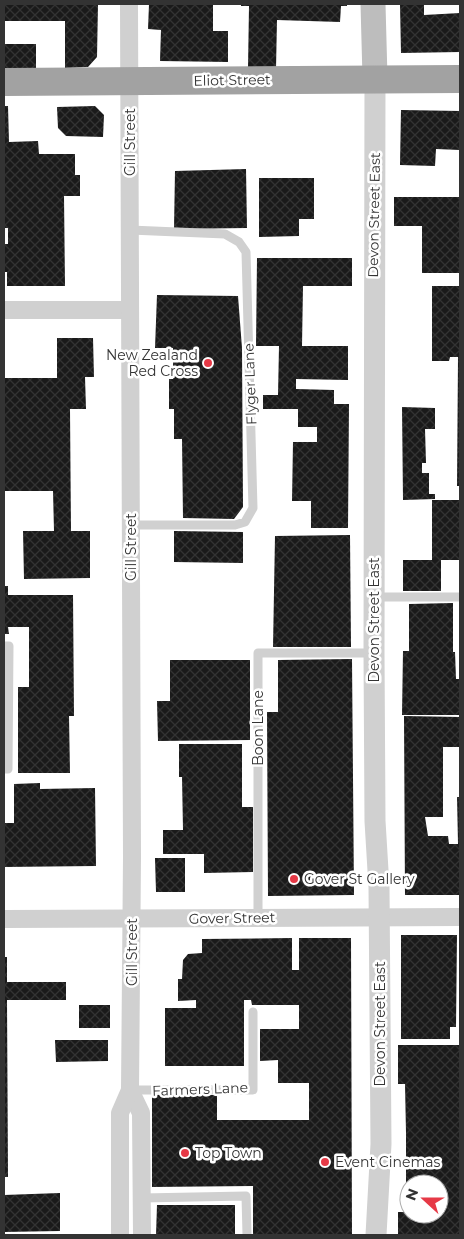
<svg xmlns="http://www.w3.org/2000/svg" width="464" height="1239" font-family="Montserrat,sans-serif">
	<defs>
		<pattern id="building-cross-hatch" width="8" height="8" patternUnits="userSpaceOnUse" patternTransform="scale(1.25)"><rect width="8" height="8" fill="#1a1a1a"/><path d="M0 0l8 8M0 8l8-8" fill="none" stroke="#333"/></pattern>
	</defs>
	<rect width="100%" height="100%" fill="#fff"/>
	<g fill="url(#building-cross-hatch)" fill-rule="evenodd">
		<path d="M4 4H98L97 57 88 67 65 68V21H4Z"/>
		<path d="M149 4H213V31H228V62L160 61 161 30 148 29Z"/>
		<path d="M241 4H347V6H341L340 22 277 20 276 69 248 68 249 6H241Z"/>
		<path d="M400 4H424V15L460 13V52L401 53Z"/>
		<rect x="4" y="44" width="32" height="25"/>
		<path d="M4 106H8L9 142 38 141 39 154H75V175H80V196H64L65 286H7V272H4V244H8V228H4Z"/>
		<path d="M95 106 104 115 103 137 66 136 58 128 57 107Z"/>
		<path d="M401 110 460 111V150L436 149 435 166 400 165Z"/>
		<path d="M246 169 247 228 174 229 175 171Z"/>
		<path d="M259 178H314V219H299V236L259 237Z"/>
		<path d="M394 197H460V273H422V226H394Z"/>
		<path d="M257 258H352V286H303L302 346H348V380L296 379V389L334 390V404H349L348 528H311V501H292L293 442H317V427H298V409H263V395H278L279 346H256Z"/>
		<path d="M432 286H460V486H457L458 357H450L449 361H432Z"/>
		<path d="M157 295 238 296 242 348 243 507 234 519 183 518 182 439H174V409H169V379H173V348H155Z"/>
		<path d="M57 338H93L94 377H85L86 409H70L71 531H90V578L24 579 23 531H54L53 491H4V378H57Z"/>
		<path d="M402 407 435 408V429H425L426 463H422V473H429V494H435V499L403 500Z"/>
		<path d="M432 500H460V560H441V591H403V560H432Z"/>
		<path d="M174 531 243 532V563L174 562Z"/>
		<path d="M350 535 351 647H273L275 536Z"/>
		<path d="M4 586H8V595H73L74 716H69L70 773H18V687H29V627H8L9 634H4Z"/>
		<path d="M453 603V652H455L456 679H460V715H402L403 651H409V604Z"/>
		<path d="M352 659 354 895 268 896 267 712H278V660Z"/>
		<path d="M170 660H250V740L158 741 157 701H170Z"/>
		<path d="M404 716 460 717V747H443V817H425L428 836H448L449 844H458L457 797H460V895H405Z"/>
		<path d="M179 744H242V807H253V872L204 873V854H163V830H183L182 777H179Z"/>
		<path d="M40 783V789L95 788 96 866 4 867V823H14V784Z"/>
		<path d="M155 858H185V892H156Z"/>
		<path d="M401 935H457L456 1027H450V1039H401Z"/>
		<path d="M292 938V970H299V938H351L352 1235H253V1186L152 1187V1095H217V1120H309V1083H278V1060L260 1061V1029H299V1005H252L251 1000H244V1066H165V1008H196V1000L178 1001V979H182L183 960 188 954 202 953V939Z"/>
		<path d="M4 957H7V982H66V1000H7L8 1177H4Z"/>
		<rect x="79" y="1005" width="31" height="23"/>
		<path d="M55 1040H108V1061L56 1062Z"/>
		<path d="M398 1045H460V1235H398V1212H406V1133L405 1084H398ZM409 1184H439V1214H409Z"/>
		<path d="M60 1193V1231L4 1232V1195Z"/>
		<path d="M157 1205H235V1235H156Z"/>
	</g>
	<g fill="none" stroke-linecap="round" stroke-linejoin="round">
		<g stroke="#d0d0d0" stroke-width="9">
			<path d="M130 230 225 234 239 242 246 252 253 508 245 522 235 525H131"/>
			<path d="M374 597H460"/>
			<path d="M4 646H9L8 769H4"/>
			<path d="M258 918V653H373"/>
			<path d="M130 1090H253V1012"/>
			<path d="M142 1198 246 1196 247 1235"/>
		</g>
		<g stroke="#d0d0d0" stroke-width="18">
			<path d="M4 310H130"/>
			<path d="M4 919 460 917"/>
			<path d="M130 1090 141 1113 142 1235"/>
			<path d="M120 1235V1113L130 1090 132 857 129 4"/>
		</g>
		<path stroke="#d0d0d0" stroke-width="21" d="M375 78 374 653 375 821 379 887 381 1144 376 1235"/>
		<path stroke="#bdbdbd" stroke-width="25" d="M373 4 375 78"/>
		<path stroke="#a2a2a2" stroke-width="28" d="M4 82 460 79"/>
	</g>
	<g fill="#e63946" stroke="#fff" stroke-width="2">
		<circle cx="208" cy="363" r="5"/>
		<circle cx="294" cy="879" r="5"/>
		<circle cx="185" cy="1153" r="5"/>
		<circle cx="325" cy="1162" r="5"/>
	</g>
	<g text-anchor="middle" stroke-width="5" stroke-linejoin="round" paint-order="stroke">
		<g font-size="14" fill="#333" stroke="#fff">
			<text transform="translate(232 80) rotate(-1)" y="5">Eliot Street</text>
			<text transform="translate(130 142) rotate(-90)" y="5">Gill Street</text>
			<text transform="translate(374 215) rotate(-89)" y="5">Devon Street East</text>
			<text transform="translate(250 384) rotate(-92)" y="5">Flyger Lane</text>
			<text transform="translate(131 547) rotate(-90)" y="5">Gill Street</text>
			<text transform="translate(374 620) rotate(-90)" y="5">Devon Street East</text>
			<text transform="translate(258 728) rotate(-90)" y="5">Boon Lane</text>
			<text transform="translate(232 918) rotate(-1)" y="5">Gover Street</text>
			<text transform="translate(132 952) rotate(-90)" y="5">Gill Street</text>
			<text transform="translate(380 1024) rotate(-90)" y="5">Devon Street East</text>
			<text transform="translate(200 1089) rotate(-2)" y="5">Farmers Lane</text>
		</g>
		<g font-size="14" fill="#333" stroke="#fff" text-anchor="start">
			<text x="198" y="360" text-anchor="end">New Zealand<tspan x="198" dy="16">Red Cross</tspan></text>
			<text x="304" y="884">Gover St Gallery</text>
			<text x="195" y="1158">Top Town</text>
			<text x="335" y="1167">Event Cinemas</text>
		</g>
	</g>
	<rect width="464" height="1239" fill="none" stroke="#333333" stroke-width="10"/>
	<g transform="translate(424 1199) rotate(291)"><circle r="24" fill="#ffffff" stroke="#adadad"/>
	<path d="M0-4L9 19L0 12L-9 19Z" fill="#e63946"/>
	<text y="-8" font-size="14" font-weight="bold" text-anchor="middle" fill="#333333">N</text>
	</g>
</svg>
